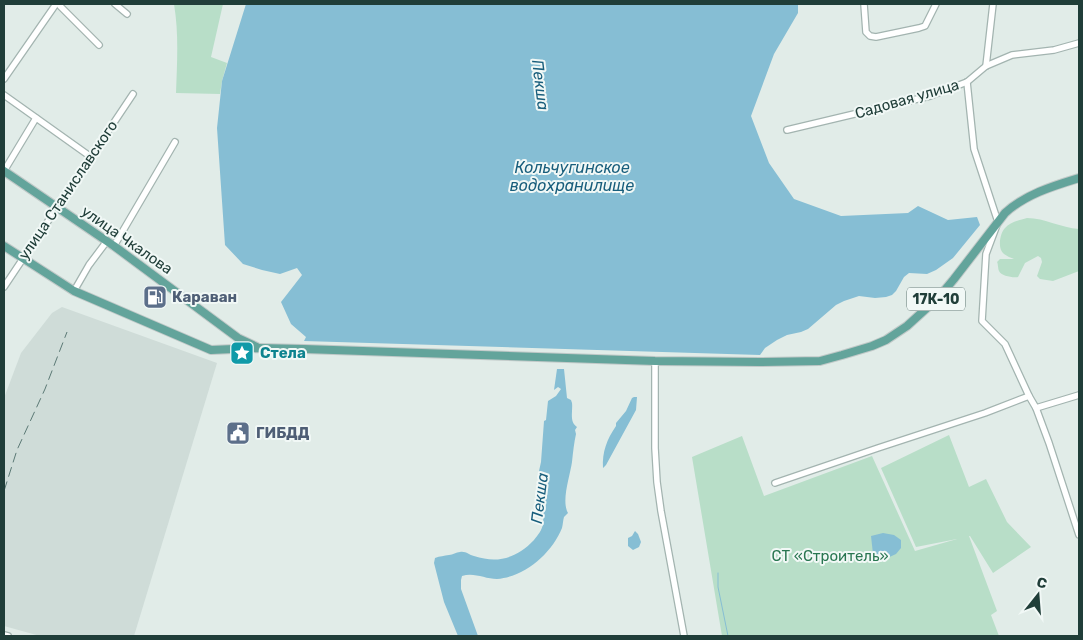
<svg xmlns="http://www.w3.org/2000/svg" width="1083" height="640" font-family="Rubik,sans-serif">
	<rect width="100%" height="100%" fill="#e1ece8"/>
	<path fill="#cfdcd8" d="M62 307 217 363 134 636H40L4 626V398L21 353 52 313Z"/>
	<g fill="#b8dec8">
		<path d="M174 4H223L211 57 227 63 222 81 220 94 176 93C177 63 179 34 174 4Z"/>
		<path d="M1027 218C1045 218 1061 228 1079 229V271L1053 281 1040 279 1037 276 1042 262 1041 258 1038 256 1025 263 1018 277C1013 278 1001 276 999 271 998 269 998 263 997 262L1000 259H1014C1011 258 1007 256 1004 254 997 249 1000 233 1005 228 1010 222 1020 220 1027 218Z"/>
		<path d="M949 435 969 487 986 479 1007 522 1031 547 993 573 970 536H969L997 611 991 615 999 636H722L692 457 742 436 764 496 872 456 915 551 957 539 916 547 881 468Z"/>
	</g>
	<g fill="#86bed4">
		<path d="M246 4H798V13L774 54 751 116 769 163 794 199 841 216 908 213 918 206 948 220 977 217 980 225 953 258 936 270 927 274 909 273 904 277 896 291 892 295 886 297 875 298 859 296 844 301 836 305 808 329 801 332 787 335 777 340 765 348 760 355 304 341 306 337 291 324 281 302 302 275 297 268 280 274 262 270 243 264 225 245 217 128 222 81Z"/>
		<path d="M557 369H564L567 398 571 400 572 403C573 411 569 422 577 427L575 430 576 434C574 443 573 452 572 462 570 476 561 501 568 513L564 517C563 520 563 524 562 528 552 553 525 577 497 579 485 579 474 572 462 576L461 580V589L478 636H458L444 602 434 563 435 558C440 556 444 556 449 555 453 555 456 552 460 552 466 551 469 555 474 556 498 564 517 558 534 540 538 535 542 530 543 524 544 517 541 511 546 506L540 490 542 478 539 471 541 462 544 421 546 420 548 401 556 396 561 389 558 387 554 390Z"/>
		<path d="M634 397H637L636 410 606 465 603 468C602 452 607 439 616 426V423L626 411 632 398Z"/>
		<path d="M635 531 638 534 641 542 639 547 633 550 628 546V538L632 536Z"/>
		<path d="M883 533 894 535 901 540V548L896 554 883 560 873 554 871 536Z"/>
	</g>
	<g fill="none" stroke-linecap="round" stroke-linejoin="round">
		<path stroke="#86bed4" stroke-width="1" d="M718 573V587L728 636"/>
		<g stroke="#a3b4b0" stroke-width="8">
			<g id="minor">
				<path d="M59 4 60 6 99 45"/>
				<path d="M115 4 127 14"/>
				<path d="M864 4 866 32 870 36 876 37 919 28 925 26 936 4"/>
				<path d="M986 66 993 4"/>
				<path d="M4 79 56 4"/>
				<path d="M967 82 974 149 998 222 986 254 982 321 1005 344 1029 396 1036 408 1049 443 1079 535"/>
				<path d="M4 95 91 157"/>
				<path d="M787 130 930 96 967 82 986 66 1012 55 1054 50 1079 43"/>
				<path d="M4 171 36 118"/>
				<path d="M114 246 175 142"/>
				<path d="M4 287 133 94"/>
				<path d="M74 291 89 265 107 241"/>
				<path d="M655 361V448L657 482 661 511 684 636"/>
				<path d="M1036 408 1079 395"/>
				<path d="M775 483 878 448 985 413 1029 396"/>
				<path d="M4 635 8 636"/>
			</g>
		</g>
		<g stroke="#c1c9c8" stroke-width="10">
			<g id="major">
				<path d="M4 171 114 246 238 338 257 347"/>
				<path d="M4 246 74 291 211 350 258 348 304 349 655 361 760 362 820 361 842 355 872 346 886 340 907 326 939 297 954 279 1005 213C1026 194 1053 186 1079 178"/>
			</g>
		</g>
		<use href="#minor" stroke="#fff" stroke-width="5.5"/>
		<use href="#major" stroke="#63a49b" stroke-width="8"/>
		<path stroke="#5b7975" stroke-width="1" stroke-dasharray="10 5" stroke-linecap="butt" d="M4 491 17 450 45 389 67 332"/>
	</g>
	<defs>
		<g id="fuel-square" transform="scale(1.25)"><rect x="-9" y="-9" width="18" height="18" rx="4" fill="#5c6f8a" stroke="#f1f8f6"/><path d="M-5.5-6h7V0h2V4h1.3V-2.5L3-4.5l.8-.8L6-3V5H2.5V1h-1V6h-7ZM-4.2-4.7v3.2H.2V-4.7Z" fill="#fff"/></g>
		<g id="sight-square" transform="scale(1.25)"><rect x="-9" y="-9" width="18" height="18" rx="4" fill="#0f9aa8" stroke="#f1f8f6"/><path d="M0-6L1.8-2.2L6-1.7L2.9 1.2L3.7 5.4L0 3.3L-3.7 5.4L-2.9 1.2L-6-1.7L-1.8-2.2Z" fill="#fff"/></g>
		<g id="civic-square" transform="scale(1.25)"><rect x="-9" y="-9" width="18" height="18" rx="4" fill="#5c6f8a" stroke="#f1f8f6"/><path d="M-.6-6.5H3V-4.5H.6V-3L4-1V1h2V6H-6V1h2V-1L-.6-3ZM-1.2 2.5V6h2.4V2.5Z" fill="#fff"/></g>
	</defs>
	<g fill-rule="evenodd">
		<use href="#fuel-square" x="155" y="297"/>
		<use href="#sight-square" x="242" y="353"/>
		<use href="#civic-square" x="238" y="433"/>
	</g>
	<g text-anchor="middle" stroke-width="4" stroke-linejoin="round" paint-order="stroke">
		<rect fill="#f1f8f6" stroke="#5f7672" stroke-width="1" x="907" y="287.5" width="58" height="23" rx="4"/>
		<g font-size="14" font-weight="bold" fill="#203e39">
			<text x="936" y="304">17К-10</text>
		</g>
		<g font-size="15" fill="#203e39" stroke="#f1f8f6">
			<text transform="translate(907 99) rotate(-16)" y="5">Садовая улица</text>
			<text transform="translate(68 190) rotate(-56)" y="5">улица Станиславского</text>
			<text transform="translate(127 240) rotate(35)" y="5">улица Чкалова</text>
		</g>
		<g font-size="15" font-weight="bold" fill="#4e5e75" stroke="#f1f8f6" text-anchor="start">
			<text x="172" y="302">Караван</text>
			<text x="256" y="438">ГИБДД</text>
		</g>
		<g font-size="15" font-weight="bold" fill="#0d838f" stroke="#f1f8f6" text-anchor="start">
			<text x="260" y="358">Стела</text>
		</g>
		<g font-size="15" fill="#297651" stroke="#f1f8f6">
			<text x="830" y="561">СТ «Строитель»</text>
		</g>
		<g font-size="16" font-style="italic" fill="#185e7c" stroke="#f1f8f6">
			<text transform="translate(541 85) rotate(83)" y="6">Пекша</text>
			<text x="572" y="173">Кольчугинское<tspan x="572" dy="18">водохранилище</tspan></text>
			<text transform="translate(539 498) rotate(-83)" y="6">Пекша</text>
		</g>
	</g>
	<rect width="1083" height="640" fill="none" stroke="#203e39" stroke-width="10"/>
	<g transform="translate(1038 595) rotate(17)" stroke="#f1f8f6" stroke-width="4" paint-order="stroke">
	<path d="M0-4L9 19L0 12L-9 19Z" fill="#203e39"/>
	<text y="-8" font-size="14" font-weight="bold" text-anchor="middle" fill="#203e39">С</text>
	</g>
</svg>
